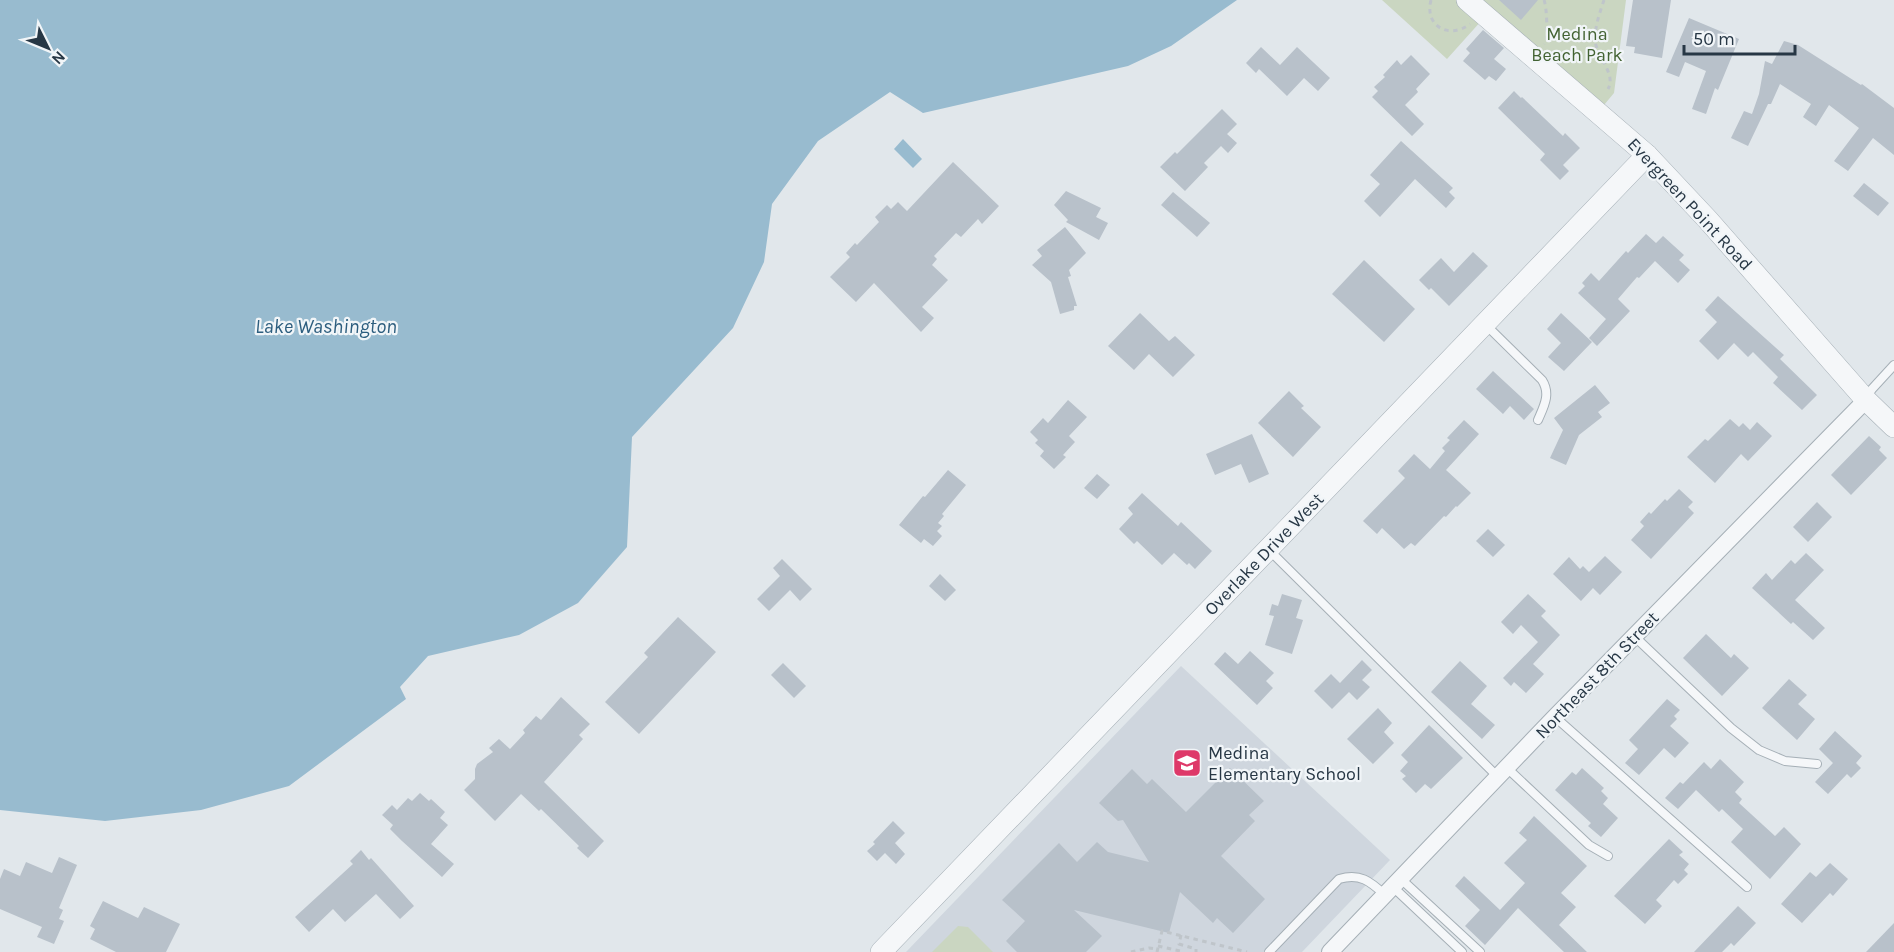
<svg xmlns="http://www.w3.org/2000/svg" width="1894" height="952" font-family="Karla,sans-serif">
	<rect width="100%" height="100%" fill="#e1e7eb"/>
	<path fill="#cfd6de" d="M1181 666 1390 860 1302 952H906Z"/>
	<g fill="#cad6c1">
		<path d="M1382 0H1626L1614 93 1594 117 1482 20 1447 59Z"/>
		<path d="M958 926 968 927 993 952H932Z"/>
	</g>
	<g fill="#98bbcf">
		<path d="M0 0H1237L1171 46 1128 66 923 113 890 92 818 141 772 204 764 262 733 328 632 437 627 547 578 603 519 635 428 656 400 687 406 699 289 786 201 810 105 821 0 810Z"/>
		<path d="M903 139 922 159 913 168 894 149Z"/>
	</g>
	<g fill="#b8c1ca">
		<path d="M1499 0H1538L1521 20Z"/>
		<path d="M1633 0H1671L1662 58 1634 53 1635 47 1626 46Z"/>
		<path d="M1689 18 1739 39 1718 90 1715 88 1706 114 1692 109 1706 71 1685 62 1679 77 1666 72Z"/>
		<path d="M1483 30 1504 48 1494 59 1506 69 1496 81 1489 76 1485 80 1463 61 1470 53 1466 49Z"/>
		<path d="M1784 41 1798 45 1861 85 1862 84 1894 108V155L1873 138 1848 171 1834 161 1859 128 1829 105 1816 126 1803 117 1811 104 1780 84 1771 104H1768L1748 146 1731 138 1744 111 1752 114 1759 94 1765 61 1772 64Z"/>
		<path d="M1261 47 1280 65 1297 47 1330 78 1318 91 1304 78 1287 96 1259 69 1256 73 1246 63Z"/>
		<path d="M1411 55 1430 74 1416 89 1418 92 1405 105 1424 124 1412 136 1372 97 1378 91 1374 87 1385 77 1383 75 1397 60 1401 65Z"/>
		<path d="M1514 91 1521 98 1522 97 1563 136 1565 133 1580 148 1563 165 1569 171 1560 180 1540 160 1545 154 1498 108Z"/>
		<path d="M1222 109 1237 124 1227 134 1237 143 1228 153 1221 146 1204 163 1208 167 1185 191 1160 167 1175 152 1177 154Z"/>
		<path d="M1401 141 1453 188 1449 192 1455 198 1446 208 1415 179 1380 217 1364 201 1380 184 1370 175Z"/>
		<path d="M953 162 999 206 982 224 978 219 961 237 956 233 934 256 937 259 932 265 948 280 922 307 934 318 921 332 874 283 856 302 830 277 850 257 846 253 855 243 857 245 879 222 875 217 887 205 891 209 898 202 907 211Z"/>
		<path d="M1864 183 1889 203 1878 216 1853 196Z"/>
		<path d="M1066 191 1101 208 1096 217 1108 223 1099 240 1066 222 1068 220 1054 205Z"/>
		<path d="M1173 192 1210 223 1197 237 1161 205Z"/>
		<path d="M1065 227 1086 253 1069 270 1071 276 1068 277 1077 306H1074V310L1060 314 1051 282 1032 265 1042 256 1037 250Z"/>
		<path d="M1646 234 1656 243 1663 236 1684 255 1679 260 1690 270 1678 283 1655 261 1639 278 1637 277 1618 299 1630 311 1597 346 1589 338 1606 319 1578 293 1585 286 1582 283 1591 273 1599 281 1626 251 1628 253Z"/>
		<path d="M1473 252 1488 266 1449 306 1431 288 1429 290 1419 280 1441 258 1454 272Z"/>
		<path d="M1364 260 1415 309 1384 342 1332 294Z"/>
		<path d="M1718 296 1784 355 1780 359 1817 395 1802 410 1773 383 1778 377 1753 352 1748 357 1734 343 1718 360 1699 341 1717 322 1705 310Z"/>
		<path d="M1140 313 1169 341 1175 336 1195 355 1173 377 1149 354 1134 370 1108 346Z"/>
		<path d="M1561 313 1592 342 1564 371 1548 357 1561 343 1547 329Z"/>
		<path d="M1493 371 1534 409 1524 420 1510 406 1503 414 1476 389Z"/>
		<path d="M1595 385 1610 403 1598 412 1602 417 1579 435 1566 465 1550 458 1563 430 1554 418Z"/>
		<path d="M1289 391 1304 406 1301 408 1321 427 1293 457 1258 423Z"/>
		<path d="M1068 400 1087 417 1069 436 1075 442 1063 455 1066 457 1054 469 1040 456 1044 451 1035 443 1038 440 1030 432 1043 418 1048 423Z"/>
		<path d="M1730 419 1739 427 1743 423 1750 430 1757 422 1772 436 1748 461 1741 454 1715 483 1687 457 1705 439 1708 441Z"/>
		<path d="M1464 420 1479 434 1446 470 1471 493 1457 507 1456 506 1446 517 1444 516 1415 546 1411 543 1404 549 1382 528 1377 534 1363 521 1405 478 1398 471 1414 454 1430 469 1445 451 1442 448 1450 440 1447 438Z"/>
		<path d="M1252 434 1269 474 1249 483 1241 464 1215 475 1206 454Z"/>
		<path d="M1869 436 1881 447 1879 450 1887 458 1851 495 1831 475Z"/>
		<path d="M948 470 966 485 942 514 944 516 938 523 942 526 937 531 942 536 933 546 924 539 921 543 899 525 923 496 925 497Z"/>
		<path d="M1097 474 1110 485 1097 499 1084 488Z"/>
		<path d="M1679 489 1693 502 1688 507 1694 513 1651 559 1631 540 1644 526 1640 522 1649 512 1651 514 1665 499 1667 501Z"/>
		<path d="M1142 493 1178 526 1181 522 1212 551 1195 569 1189 563 1187 565 1174 553 1162 565 1137 541 1134 544 1119 529 1133 514 1128 508Z"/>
		<path d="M1817 502 1832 517 1808 542 1793 527Z"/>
		<path d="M1488 529 1505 545 1493 557 1476 541Z"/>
		<path d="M1806 553 1824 570 1795 600 1825 628 1813 640 1793 622 1791 624 1752 588 1766 573 1772 580 1791 560 1795 564Z"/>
		<path d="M1605 556 1622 572 1600 595 1593 588 1581 601 1553 574 1569 557 1580 569 1583 566 1589 572Z"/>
		<path d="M782 559 812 589 800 601 790 590 769 611 757 599 780 576 773 568Z"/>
		<path d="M940 574 956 590 945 601 929 586Z"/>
		<path d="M1282 594 1302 600 1296 618 1303 620 1292 654 1265 645 1274 616 1269 615 1272 604 1278 606Z"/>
		<path d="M1528 594 1546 611 1541 616 1560 635 1533 664 1544 674 1526 693 1514 682 1511 686 1503 678 1538 642 1521 625 1513 634 1501 622Z"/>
		<path d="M678 617 716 652 639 734 605 702 648 657 644 653Z"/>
		<path d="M1706 634 1731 658 1734 654 1749 668 1722 696 1683 658Z"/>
		<path d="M1250 651 1274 673 1266 681 1273 688 1257 705 1214 664 1225 652 1238 664Z"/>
		<path d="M1362 660 1372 670 1362 680 1370 687 1357 700 1349 692 1332 709 1314 691 1331 674 1340 683Z"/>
		<path d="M1460 661 1487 686 1471 704 1495 725 1482 739 1431 692Z"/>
		<path d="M783 663 806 686 794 698 771 675Z"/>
		<path d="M1789 679 1807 695 1798 704 1815 719 1797 740 1762 708Z"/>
		<path d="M561 697 590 724 579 735 583 739 544 782 604 841 588 858 577 848 579 846 541 809 539 811 521 794 495 821 464 790 475 779V769L477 764 493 752 489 748 499 739 510 749 525 733 523 730 536 716 541 720Z"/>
		<path d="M1667 699 1680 710 1674 716 1677 719 1670 726 1689 743 1675 758 1664 748 1639 775 1625 763 1638 749 1629 740Z"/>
		<path d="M1378 708 1392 723 1384 732 1394 743 1373 764 1347 739Z"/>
		<path d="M1429 725 1463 758 1431 789 1425 784 1416 793 1402 779 1406 776 1400 771 1408 762 1401 755Z"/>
		<path d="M1835 731 1862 756 1856 763 1861 768 1851 778 1847 774 1828 794 1815 782 1833 763 1819 749Z"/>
		<path d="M1720 759 1744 782 1735 792 1742 799 1739 803 1775 836 1784 827 1801 844 1770 879 1731 842 1743 829 1722 809 1719 812 1696 790 1678 809 1665 798 1680 782 1683 784 1704 762 1711 769Z"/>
		<path d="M1230 768 1264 801 1249 815 1255 821 1221 856 1265 899 1233 933 1217 918 1213 923 1180 892 1169 933 1074 910 1102 936 1086 952H1017L1006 941 1025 921 1002 900 1059 843 1077 862 1097 842 1108 852 1149 862 1123 820 1118 821 1099 803 1132 769 1147 784 1152 779 1186 812Z"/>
		<path d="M1582 768 1604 788 1601 791 1608 798 1603 804 1618 818 1601 837 1588 826 1591 823 1555 790 1572 772 1576 775Z"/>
		<path d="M420 793 429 801 431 799 445 812 440 818 448 825 431 844 454 864 442 877 402 841 390 829 393 825 382 815 392 805 397 810 408 798 412 801Z"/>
		<path d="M1534 816 1587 866 1561 893 1576 907 1559 925 1587 952H1564L1518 908 1485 945 1465 926 1480 910 1455 886 1464 876 1500 910 1525 883 1504 863 1527 840 1519 833Z"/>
		<path d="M893 821 905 833 895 843 905 854 896 864 885 853 877 861 867 851 875 844 873 842Z"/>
		<path d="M1669 839 1683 852 1679 855 1689 864 1684 870 1688 874 1678 884 1674 880 1656 900 1662 906 1645 924 1614 896Z"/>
		<path d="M361 850 369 860 371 858 414 906 400 919 376 894 345 922 333 909 309 932 295 917 353 864 350 861Z"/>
		<path d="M59 857 77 865 59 908 63 910 59 919 64 921 54 944 37 937 42 927 0 909V879L4 869 20 876 26 862 52 873Z"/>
		<path d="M1830 863 1848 879 1833 896 1830 893 1802 923 1781 904 1810 872 1816 877Z"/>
		<path d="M103 901 138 918 144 907 180 924 166 952H116L90 939 95 929 90 926Z"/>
		<path d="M1738 906 1756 923 1734 946 1731 943 1722 952H1694Z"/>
		<path d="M1894 923V952H1866Z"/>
	</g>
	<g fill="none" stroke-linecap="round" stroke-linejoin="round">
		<g stroke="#a5afb6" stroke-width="10">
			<g id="service">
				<path d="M1485 324 1542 380C1551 394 1544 406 1538 420"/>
				<path d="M1866 399 1872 389 1894 365"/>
				<path d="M1269 550 1498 777"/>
				<path d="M1634 636 1731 728 1759 750 1785 761 1817 764"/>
				<path d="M1555 717 1747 887"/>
				<path d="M1507 768 1589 845 1608 856"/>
				<path d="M1401 879 1480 952"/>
				<path d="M1393 887 1462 952"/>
				<path d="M1269 952 1339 879C1360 873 1370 881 1385 895"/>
			</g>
		</g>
		<g stroke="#a5afb6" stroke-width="18">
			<path id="minor" d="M1330 952 1555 717 1866 400"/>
		</g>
		<g stroke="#a5afb6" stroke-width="22">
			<g id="tertiary">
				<path d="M1467 0 1647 155 1708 220 1866 400 1894 427"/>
				<path d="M881 952 1647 155"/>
			</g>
		</g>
		<g stroke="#bfc5ca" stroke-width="3" stroke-dasharray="4.5 4.5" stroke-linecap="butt">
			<path d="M1431 0C1424 26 1449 40 1470 24"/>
			<path d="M1544 0C1547 8 1547 30 1547 40L1544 44"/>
			<path d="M1604 0C1600 12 1595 26 1595 39 1595 55 1617 74 1608 89"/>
			<path d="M1181 935 1179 944 1196 949V952"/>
			<path d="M1158 946 1184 952"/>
			<path d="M1131 952 1149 948 1157 949"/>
			<path d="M1157 952 1162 931 1247 952"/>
		</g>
		<use href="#service" stroke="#f5f7f9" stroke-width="8"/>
		<use href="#minor" stroke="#f5f7f9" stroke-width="16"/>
		<use href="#tertiary" stroke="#f5f7f9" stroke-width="21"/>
	</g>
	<defs>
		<g id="school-square" transform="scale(1.5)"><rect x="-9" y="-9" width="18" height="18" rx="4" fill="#de3969" stroke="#f1f5f8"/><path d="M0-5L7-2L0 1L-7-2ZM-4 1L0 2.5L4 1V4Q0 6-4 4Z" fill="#fff"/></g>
	</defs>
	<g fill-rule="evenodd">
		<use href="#school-square" x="1187" y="763"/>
	</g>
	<g text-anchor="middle" stroke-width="4.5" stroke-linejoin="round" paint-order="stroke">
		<g font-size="18" fill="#436333" stroke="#f1f5f8">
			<text x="1577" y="40">Medina<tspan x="1577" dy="21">Beach Park</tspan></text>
		</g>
		<g font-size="18" fill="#273745" stroke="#f1f5f8">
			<text transform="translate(1690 204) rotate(47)" y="6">Evergreen Point Road</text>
			<text transform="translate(1264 554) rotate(-46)" y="6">Overlake Drive West</text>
			<text transform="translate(1597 675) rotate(-46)" y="6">Northeast 8th Street</text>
		</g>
		<g font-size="18" fill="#273745" stroke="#f1f5f8" text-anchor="start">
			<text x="1208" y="759">Medina<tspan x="1208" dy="21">Elementary School</tspan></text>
		</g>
		<g font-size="20" font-style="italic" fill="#2c5d7e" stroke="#f1f5f8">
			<text x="326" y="333">Lake Washington</text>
		</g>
	</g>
	<g transform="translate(48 48) rotate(133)" stroke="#f1f5f8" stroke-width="4.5" paint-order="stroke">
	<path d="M0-4.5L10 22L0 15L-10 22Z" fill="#273745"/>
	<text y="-9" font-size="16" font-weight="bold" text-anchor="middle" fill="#273745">N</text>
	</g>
	<path d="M1684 45v9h111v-9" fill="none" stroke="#273745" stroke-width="3"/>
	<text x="1693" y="45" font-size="18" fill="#273745" stroke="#f1f5f8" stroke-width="4.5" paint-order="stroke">50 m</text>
</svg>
